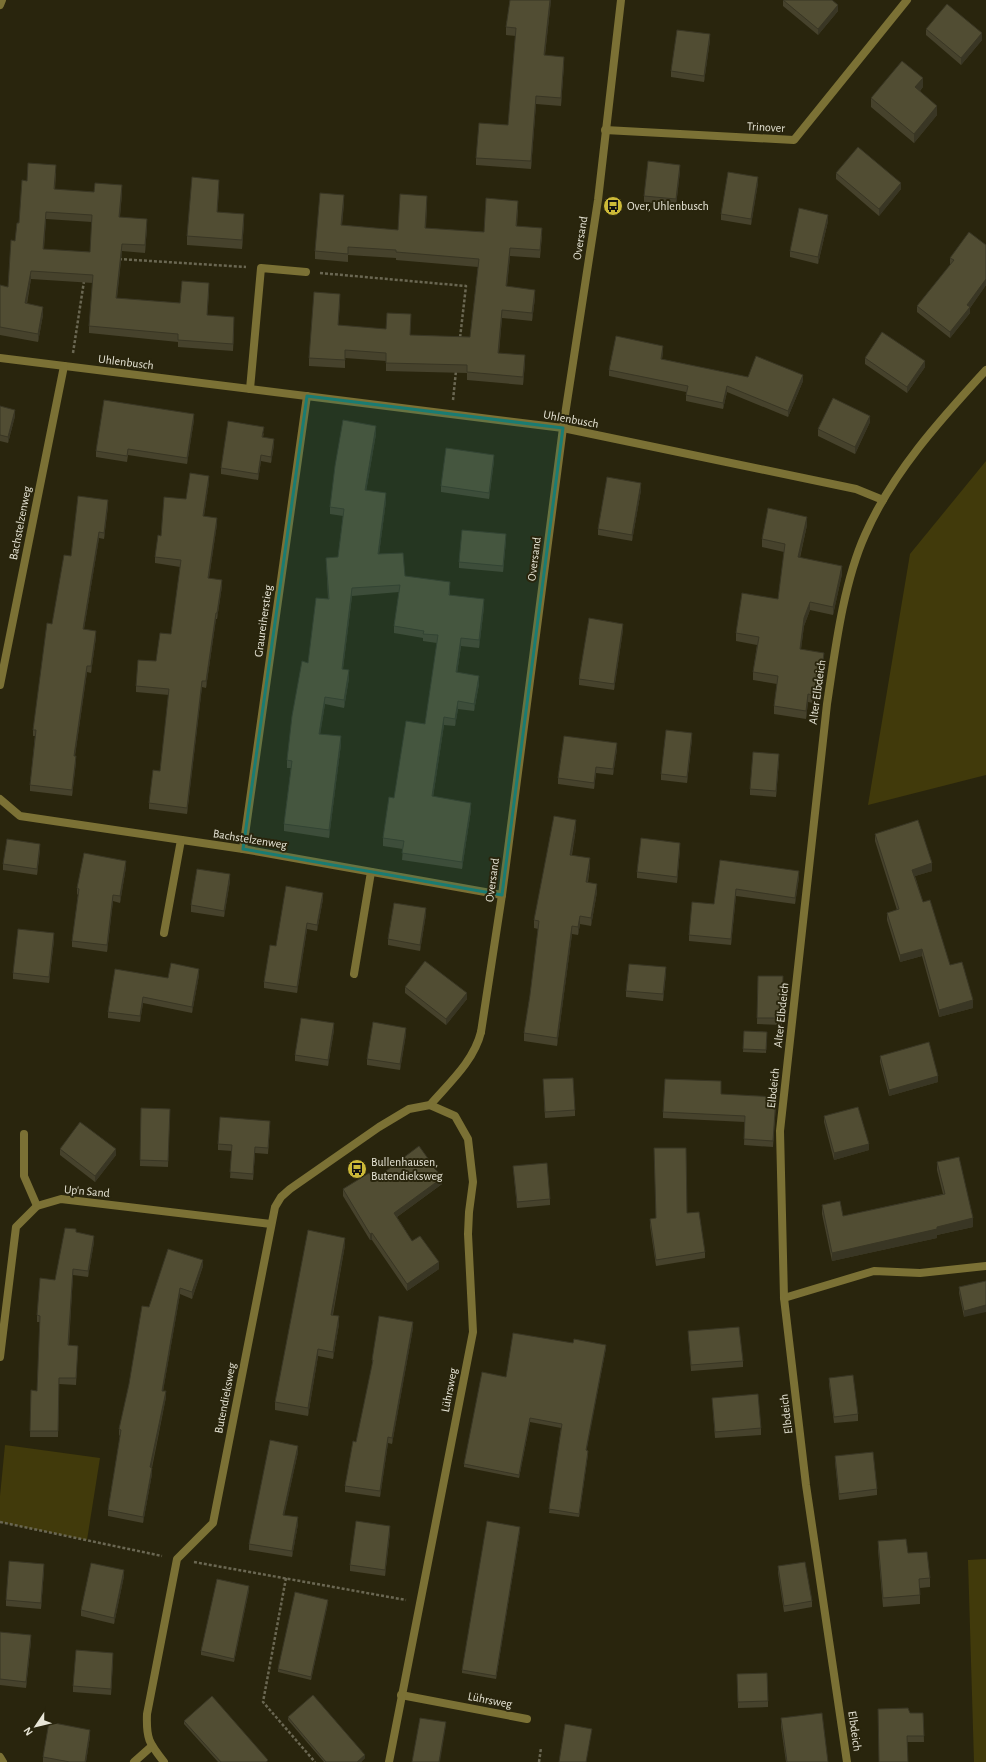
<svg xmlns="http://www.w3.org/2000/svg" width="986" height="1762" font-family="'Alegreya Sans',sans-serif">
	<rect width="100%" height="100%" fill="#29250d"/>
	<g fill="#413a0b">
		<path d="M986 461V775L868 805 910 554Z"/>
		<path d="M5 1445 100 1458 87 1540 0 1522V1496Z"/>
		<path d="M986 1559V1762H974L968 1560Z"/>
	</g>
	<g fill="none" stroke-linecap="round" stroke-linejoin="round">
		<g stroke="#6a6752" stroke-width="2.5" stroke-dasharray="3 2" stroke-linecap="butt">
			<path d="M119 259 246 267"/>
			<path d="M320 273 466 286 460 338"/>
			<path d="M73 353 84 281"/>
			<path d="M453 400 456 371"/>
			<path d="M0 1522 162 1556"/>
			<path d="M194 1562 406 1600"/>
			<path d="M286 1578 263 1702 315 1762"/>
			<path d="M539 1762 541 1748"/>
		</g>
		<g stroke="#7b7135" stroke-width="8">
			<path d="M164 933 181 840"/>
			<path d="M354 974 371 872"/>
			<path d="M430 1105C449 1083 474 1061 481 1032"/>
			<path d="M24 1134V1176L37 1206"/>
			<path d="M784 1298 874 1271 920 1273 986 1266"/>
		</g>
		<g stroke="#7b7135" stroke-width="8">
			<path d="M605 130 794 140 907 0"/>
			<path d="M0 358 563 428 856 489 883 500"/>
			<path d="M250 389 261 268 306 272"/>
			<path d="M0 685 64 366"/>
			<path d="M0 799 20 816 243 849 502 895"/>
			<path d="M243 849 307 396"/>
			<path d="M481 1032 502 895 563 428 598 200 621 0"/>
			<path d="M0 1357 16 1227 37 1206 61 1199 271 1224"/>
			<path d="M401 1695 527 1719"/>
			<path d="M0 1757 3 1762"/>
			<path d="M134 1762 152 1746"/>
			<path d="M164 1762C149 1743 146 1739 147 1714L177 1559 213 1523 275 1207 281 1197 290 1189 379 1127 409 1109 430 1105 455 1116 468 1139 473 1182 469 1212 468 1234 473 1332 389 1762"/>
			<path d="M847 1762 806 1485 784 1298 780 1131 827 704C835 651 843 584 865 535 892 473 940 420 986 370"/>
		</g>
		<path stroke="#7b7135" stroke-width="8" d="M0 5 2 0"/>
	</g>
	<g fill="#46422c" fill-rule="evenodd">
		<path d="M510 0H551L545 55 564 64 561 106 536 104 531 169 476 165V158L508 125 516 36 506 35V27Z"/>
		<path d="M783 0 838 11 818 35 783 6Z"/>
		<path d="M926 29 982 40 961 65 926 35Z"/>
		<path d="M710 40 704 82 671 77V71Z"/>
		<path d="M923 87 920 91 937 115 914 143 871 107V98Z"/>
		<path d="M680 171 676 206 644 202V196Z"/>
		<path d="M56 173 55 190 94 192 122 193 120 217 147 227 145 253 122 251 117 298 180 303 209 291 207 315 234 325 233 351 178 347V342L89 333V326L93 283 31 279 27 304 43 315 38 342 0 335V285L8 287 15 241 27 181ZM46 219 92 222 90 252 44 249Z"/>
		<path d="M836 173 901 189 879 216 836 179Z"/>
		<path d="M758 183 751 225 721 220V214Z"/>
		<path d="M219 189 217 212 244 223 242 249 187 245V236Z"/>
		<path d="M344 203 342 225 398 230 427 204 426 228 484 232 518 209 517 226 542 236 540 258 510 256 507 286 535 298 532 321 502 318 499 353 525 363 523 385 467 380V373L386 371V361L345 358V368L309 366V358L340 302 338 325 411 335 470 337 478 267 396 260V258L348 255V262L315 259V251Z"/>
		<path d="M828 221 818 264 790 257V251Z"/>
		<path d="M986 245V285L970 308V313L950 338 917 312V306L951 264H950V258Z"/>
		<path d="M663 352 662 359 748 377 803 381 788 417 727 392 723 409 686 401V392L609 376V370Z"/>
		<path d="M865 358 925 367 907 393 865 364Z"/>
		<path d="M0 406 15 416 8 443 0 441Z"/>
		<path d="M194 420 187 464 128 455 127 462 96 457V451Z"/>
		<path d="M870 422 855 454 818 436V429Z"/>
		<path d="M264 433 263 437 274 445 271 463 261 461 258 480 221 474V468Z"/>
		<path d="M376 434 366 491 386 501 379 554 405 576 450 589V595L484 607 479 648 461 646 457 673 479 684 474 711 458 709 455 726 444 725 433 797 471 810 462 869 402 860 403 849 383 846V838L394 798 425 724 437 643 423 641V638L394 633V626L399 592 352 596 343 669 349 678 344 708 325 704 320 734 341 744 329 838 284 831V824L291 768H287V760L308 663 328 599 326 558 338 557 343 516 330 514V507Z"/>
		<path d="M494 461 489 499 441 492V486Z"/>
		<path d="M209 482 204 516 217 524 209 578 222 586 217 619H216L206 688 202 687 187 814 149 809V803L160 771 169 695 136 692V686L156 661 171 634 180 567 155 563V557L161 536 186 499Z"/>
		<path d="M641 490 632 541 598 535V529Z"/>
		<path d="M108 506 104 539 99 538 84 629 96 637 91 673 87 672 75 756 76 762 72 796 30 791V785L35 736H33V730L52 624 71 556Z"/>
		<path d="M807 525 800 558 842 574 833 615 810 610 804 626 801 649 824 661 818 704 808 702 806 719 774 714V706L777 684 753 680V672L757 645 736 641V633L778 599 784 552 762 547V539Z"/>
		<path d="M506 540 503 572 459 568V562Z"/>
		<path d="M623 630 614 690 579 685V679Z"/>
		<path d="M692 739 687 783 661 780V774Z"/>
		<path d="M617 749 613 775 596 773 594 789 558 784V778Z"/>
		<path d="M779 760 776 797 750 795V789Z"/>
		<path d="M576 828 572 855 590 866 588 882 597 892 591 926 580 924 578 935 572 934 557 1046 524 1041V1033L530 995 538 929 534 928V920Z"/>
		<path d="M875 834 932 871 915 876 923 902 950 965 973 1008 939 1017 922 956 900 962 887 920V913L897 910 875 841Z"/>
		<path d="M680 849 677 883 637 878V872Z"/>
		<path d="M40 850 37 875 3 870V864Z"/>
		<path d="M720 860 799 877 795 904 736 896 731 945 689 941V935L714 904Z"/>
		<path d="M126 867 120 903 113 901 107 952 72 947V941L78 895 77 894V888Z"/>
		<path d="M230 881 224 917 191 912V905Z"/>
		<path d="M323 899 317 931 307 929 297 993 264 988V982L276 946Z"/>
		<path d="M426 914 420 951 388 945V939Z"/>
		<path d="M54 940 49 983 13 979V973Z"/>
		<path d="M666 973 663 1001 626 997V991Z"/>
		<path d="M199 975 192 1013 143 1003 140 1022 108 1018V1012L168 978Z"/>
		<path d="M758 976H783L782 1025 757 1024Z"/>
		<path d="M405 987 467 999 446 1025 405 993Z"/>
		<path d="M334 1030 328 1066 295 1061V1055Z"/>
		<path d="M744 1031 767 1032 766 1053 743 1052Z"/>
		<path d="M406 1034 400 1070 367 1065V1059Z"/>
		<path d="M880 1056 938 1082 889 1096 880 1062Z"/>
		<path d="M543 1079 575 1110V1116L545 1118Z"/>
		<path d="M721 1094 776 1103 773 1147 744 1145 745 1122 663 1118V1112Z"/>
		<path d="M141 1108 170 1109 168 1167 140 1166Z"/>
		<path d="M824 1116 869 1150 834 1160 824 1122Z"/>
		<path d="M270 1127 268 1154 255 1153 253 1180 230 1178 232 1151 218 1150V1144Z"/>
		<path d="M60 1149 116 1155 95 1182 60 1155Z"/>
		<path d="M937 1162 973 1227 937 1235V1238L832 1261 822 1214V1205L843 1216 943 1194 937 1170Z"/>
		<path d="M513 1166 550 1199V1205L517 1208Z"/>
		<path d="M374 1180 442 1184 397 1217 412 1241 439 1269 407 1291 372 1240H370L343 1196V1189Z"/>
		<path d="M687 1213 705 1252V1258L656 1266 650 1226V1219Z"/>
		<path d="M76 1232 94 1242 88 1277 73 1275 69 1345 78 1346 76 1385 59 1384 58 1437H30L31 1390 37 1391 40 1322H37V1315L55 1280Z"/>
		<path d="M345 1245 333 1315 339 1324 333 1359 318 1356 308 1416 275 1410V1402Z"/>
		<path d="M203 1266 192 1299 180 1294 163 1391 166 1397 152 1468V1474L143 1523 108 1516V1510L120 1436 119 1435V1429L149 1307Z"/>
		<path d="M986 1281 964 1317 959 1293V1287Z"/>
		<path d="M413 1328 392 1444 388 1443 380 1497 345 1492V1486L356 1442 372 1366V1360Z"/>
		<path d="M688 1331 743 1361V1367L691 1371Z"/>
		<path d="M573 1343 606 1348 586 1451 588 1454 579 1517 549 1513 561 1428 530 1422 519 1478 464 1467V1464L506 1377Z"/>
		<path d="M829 1378 858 1414V1421L834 1423 829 1384Z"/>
		<path d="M712 1398 761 1428V1435L715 1438Z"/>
		<path d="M298 1452 284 1515 298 1524 292 1557 249 1550V1544Z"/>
		<path d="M835 1456 877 1489V1495L839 1500 835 1462Z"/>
		<path d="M520 1530 496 1679 462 1673V1670Z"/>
		<path d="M390 1532 385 1576 350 1571V1565Z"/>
		<path d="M878 1541 908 1553 930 1578V1587L920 1588V1604L883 1607 878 1550Z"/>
		<path d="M778 1566 812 1601V1607L784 1612 778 1573Z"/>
		<path d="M44 1570 41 1609 6 1606V1600Z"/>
		<path d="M124 1576 114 1624 81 1616V1610Z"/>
		<path d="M249 1590 234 1662 201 1655V1651Z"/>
		<path d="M328 1603 311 1680 278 1672V1669Z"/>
		<path d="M0 1632 31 1641 26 1688 0 1685Z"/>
		<path d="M113 1659 111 1695 73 1692V1686Z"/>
		<path d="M737 1674 768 1701V1707L738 1708Z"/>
		<path d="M910 1713H923L924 1742H907L879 1762Z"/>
		<path d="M288 1717 365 1758 361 1762H324L288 1720Z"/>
		<path d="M781 1718 828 1762H786L781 1727Z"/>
		<path d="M184 1721 268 1762H218L184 1724Z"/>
		<path d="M90 1736 86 1762H43V1757Z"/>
	</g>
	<g fill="#393624">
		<path d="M550 0H551L544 62V55Z"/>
		<path d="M838 5V11L818 35V29Z"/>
		<path d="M982 33V40L961 65V58Z"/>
		<path d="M710 34V40L704 82V76Z"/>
		<path d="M564 57V64L561 106V98Z"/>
		<path d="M923 78V87L915 96V87Z"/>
		<path d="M536 96V104L531 169V161Z"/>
		<path d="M937 106V115L914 143V134Z"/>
		<path d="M680 165V171L676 206V199Z"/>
		<path d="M758 177V183L751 225V219Z"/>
		<path d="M219 180V189L217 221V212Z"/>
		<path d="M901 183V189L879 216V209Z"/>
		<path d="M122 185V193L119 225V217Z"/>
		<path d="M344 195V203L341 233V225Z"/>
		<path d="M427 196V204L425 236V228Z"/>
		<path d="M46 212V219L43 257V249Z"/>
		<path d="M244 214V223L242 249V240Z"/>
		<path d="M828 215V221L818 264V257Z"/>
		<path d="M147 219V227L145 253V245Z"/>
		<path d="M122 244V251L116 305V298Z"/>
		<path d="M510 248V256L506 294V286Z"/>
		<path d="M31 271V279L25 311V303Z"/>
		<path d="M986 279V285L970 308V313L950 338V332L967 305Z"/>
		<path d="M209 283V291L207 323V315Z"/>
		<path d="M535 290V298L532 321V313Z"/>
		<path d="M340 294V302L338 333V325Z"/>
		<path d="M43 307V315L38 342V334Z"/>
		<path d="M502 310V318L498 361V353Z"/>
		<path d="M234 317V325L233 351V344Z"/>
		<path d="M663 346V352L661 365V359Z"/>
		<path d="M525 355V363L523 385V377Z"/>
		<path d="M925 361V367L907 393V387Z"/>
		<path d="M803 375V381L788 417V411Z"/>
		<path d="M727 386V392L723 409V403Z"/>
		<path d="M15 410V416L8 443V437Z"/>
		<path d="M194 414V420L187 464V458Z"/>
		<path d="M870 416V422L855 454V447Z"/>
		<path d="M376 426V434L365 498V490Z"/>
		<path d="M274 439V445L271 463V457Z"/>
		<path d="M261 455V461L258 480V474Z"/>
		<path d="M494 455V461L489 499V493Z"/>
		<path d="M209 476V482L203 522V516Z"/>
		<path d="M641 483V490L632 541V535Z"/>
		<path d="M386 493V501L378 562V554Z"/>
		<path d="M108 500V506L104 539V533Z"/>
		<path d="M807 517V525L798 565V557Z"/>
		<path d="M217 518V524L208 584V578Z"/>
		<path d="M99 532V538L83 635V629Z"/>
		<path d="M506 534V540L503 572V566Z"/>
		<path d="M842 566V574L833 615V607Z"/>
		<path d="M222 580V586L217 619V613Z"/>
		<path d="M352 588V596L342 676V669Z"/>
		<path d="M484 599V607L479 648V640Z"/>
		<path d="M810 602V610L804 626 800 657V649L804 618Z"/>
		<path d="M216 613V619L206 688V681Z"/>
		<path d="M623 624V630L614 690V684Z"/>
		<path d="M96 631V637L91 673V666Z"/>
		<path d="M461 638V646L456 680V672Z"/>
		<path d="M824 653V661L818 704V696Z"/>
		<path d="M87 666V672L74 762V756Z"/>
		<path d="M349 670V678L344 708V700Z"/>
		<path d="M479 676V684L474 711V704Z"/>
		<path d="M202 681V687L187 814V808Z"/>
		<path d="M808 694V702L806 719V711Z"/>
		<path d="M325 697V704L319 742V734Z"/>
		<path d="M458 701V709L455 726V719Z"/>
		<path d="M444 717V725L432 804V796Z"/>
		<path d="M692 733V739L687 783V777Z"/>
		<path d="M341 736V744L329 838V830Z"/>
		<path d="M617 743V749L613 775V769Z"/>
		<path d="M779 754V760L776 797V791Z"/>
		<path d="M76 756V762L72 796V790Z"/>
		<path d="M596 767V773L594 789V783Z"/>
		<path d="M471 803V810L462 869V862Z"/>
		<path d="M576 820V828L570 863V855Z"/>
		<path d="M680 843V849L677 883V877Z"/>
		<path d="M40 844V850L37 875V869Z"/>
		<path d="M590 858V866L586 890V882Z"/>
		<path d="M126 861V867L120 903V896Z"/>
		<path d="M932 863V871L912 877V870Z"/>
		<path d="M799 871V877L795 904V898Z"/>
		<path d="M230 874V881L224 917V911Z"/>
		<path d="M597 884V892L591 926V918Z"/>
		<path d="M736 889V896L731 945V939Z"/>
		<path d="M323 893V899L317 931V925Z"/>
		<path d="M113 895V901L107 952V945Z"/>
		<path d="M426 908V914L420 951V945Z"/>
		<path d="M580 916V924L578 935V927Z"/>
		<path d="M307 923V929L297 993V987Z"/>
		<path d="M572 926V934L557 1046V1038Z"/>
		<path d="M54 933V940L49 983V977Z"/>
		<path d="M922 949V956L900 962V955Z"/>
		<path d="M666 967V973L663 1001V994Z"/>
		<path d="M199 969V975L192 1013V1007Z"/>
		<path d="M467 993V999L446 1025V1019Z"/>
		<path d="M143 997V1003L140 1022V1016Z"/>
		<path d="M973 1000V1008L939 1017V1010Z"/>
		<path d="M334 1023V1030L328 1066V1060Z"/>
		<path d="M406 1028V1034L400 1070V1064Z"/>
		<path d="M938 1076V1082L889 1096V1090Z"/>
		<path d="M869 1144V1150L834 1160V1153Z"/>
		<path d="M255 1147V1153L253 1180V1174Z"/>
		<path d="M116 1149V1155L95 1182V1176Z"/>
		<path d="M442 1178V1184L394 1219V1213Z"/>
		<path d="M973 1218V1227L937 1235V1238L832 1261V1253L937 1227Z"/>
		<path d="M372 1233V1240H370V1234Z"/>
		<path d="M94 1236V1242L88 1277V1271Z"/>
		<path d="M345 1238V1245L331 1322V1315Z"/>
		<path d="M203 1260V1266L192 1299V1292Z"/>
		<path d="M439 1262V1269L407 1291V1284Z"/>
		<path d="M73 1269V1275L68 1351V1345Z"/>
		<path d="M180 1288V1294L162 1397V1391Z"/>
		<path d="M986 1305V1312L964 1317V1311Z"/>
		<path d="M339 1316V1324L333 1359V1352Z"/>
		<path d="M413 1322V1328L392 1444V1438Z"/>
		<path d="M606 1345V1348L586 1454V1450Z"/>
		<path d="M318 1349V1356L308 1416V1408Z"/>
		<path d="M166 1391V1397L150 1474V1467Z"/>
		<path d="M530 1418V1422L519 1478V1475Z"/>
		<path d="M388 1437V1443L380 1497V1491Z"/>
		<path d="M298 1446V1452L283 1521V1515Z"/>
		<path d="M588 1451V1454L579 1517V1514Z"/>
		<path d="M152 1468V1474L143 1523V1517Z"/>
		<path d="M298 1517V1524L292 1557V1551Z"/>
		<path d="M390 1526V1532L385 1576V1570Z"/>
		<path d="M520 1527V1530L496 1679V1676Z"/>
		<path d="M44 1564V1570L41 1609V1603Z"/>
		<path d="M124 1570V1576L114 1624V1618Z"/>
		<path d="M249 1586V1590L234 1662V1659Z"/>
		<path d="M328 1600V1603L311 1680V1677Z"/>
		<path d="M31 1635V1641L26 1688V1682Z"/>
		<path d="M113 1653V1659L111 1695V1689Z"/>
		<path d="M446 1722V1725L440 1762H439Z"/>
		<path d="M90 1730V1736L86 1762H85Z"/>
		<path d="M365 1755V1758L361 1762H357Z"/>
	</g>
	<g fill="#514d33" stroke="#393624" fill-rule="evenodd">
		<path d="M510 0H550L544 55 564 57 561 98 536 96 531 161 476 158 479 123 508 125 516 28 506 27Z"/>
		<path d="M783 0H832L838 5 818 29Z"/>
		<path d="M947 4 982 33 961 58 926 29Z"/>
		<path d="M677 30 710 34 704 76 671 71Z"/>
		<path d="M902 61 923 78 915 87 937 106 914 134 871 98Z"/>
		<path d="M858 147 901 183 879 209 836 173Z"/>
		<path d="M648 161 680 165 676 199 644 196Z"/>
		<path d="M28 163 56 165 54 189 94 192 95 183 122 185 119 217 147 219 145 245 122 244 116 298 180 303 182 281 209 283 207 315 234 317 233 344 178 340V334L89 326 93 275 31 271 25 303 43 307 38 334 0 327V285L8 287 11 240 15 241 17 223H19L22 180 27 181ZM46 212 92 215 90 252 43 249Z"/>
		<path d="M728 172 758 177 751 219 721 214Z"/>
		<path d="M192 177 219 180 217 212 244 214 242 240 187 236Z"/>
		<path d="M320 193 344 195 341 225 398 230 400 194 427 196 425 228 484 232 486 198 518 201 516 226 542 228 540 250 510 248 506 286 535 290 532 313 502 310 498 353 525 355 523 377 467 372V365L386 363V353L345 350V360L309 358 314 292 340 294 338 325 386 329 387 313 411 314 410 335 470 337 479 259 396 252V250L348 247V254L315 251Z"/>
		<path d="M799 208 828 215 818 257 790 251Z"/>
		<path d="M969 232 986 245V279L967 305 970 307 950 332 917 306 954 260 950 258Z"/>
		<path d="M882 332 925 361 907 387 865 358Z"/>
		<path d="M616 336 663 346 661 359 729 373 748 377 756 356 803 375 788 411 727 386 723 403 686 395 688 386 609 370Z"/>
		<path d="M833 398 870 416 855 447 818 429Z"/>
		<path d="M104 400 194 414 187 458 128 449 127 456 96 451Z"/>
		<path d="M0 406 15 410 8 437 0 435Z"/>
		<path d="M343 420 376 426 365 490 386 493 378 554 403 553 405 576 450 582 449 595 484 599 479 640 461 638 456 672 479 676 474 704 458 701 455 719 444 717 432 796 471 803 462 862 402 853 404 841 383 838 389 797 394 798 406 721 425 724 438 635 423 634 424 631 394 626 400 585 352 588 342 669 349 670 344 700 325 697 319 734 341 736 329 830 284 824 292 761 287 760 292 716 302 661 308 663 316 598 329 599 326 558 338 557 344 509 330 507 335 466Z"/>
		<path d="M228 421 264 427 262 437 274 439 271 457 261 455 258 474 221 468Z"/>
		<path d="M446 448 494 455 489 493 441 486Z"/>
		<path d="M190 473 209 476 203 516 217 518 208 578 222 580 217 613H216L206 681H202L187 808 149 803 153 770 160 771 169 689 136 686 138 660 156 661 160 633 171 634 181 560 155 557 158 535 161 536 164 497 186 499Z"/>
		<path d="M607 477 641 483 632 535 598 529Z"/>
		<path d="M78 496 108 500 104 533 99 532 83 629 96 631 91 666H87L74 756H76L72 790 30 785 36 730H33L47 623 52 624 64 555 71 556Z"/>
		<path d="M768 508 807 517 798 557 842 566 833 607 810 602 804 618 800 649 824 653 818 696 808 694 806 711 774 706 778 676 753 672 759 637 736 633 742 593 778 599 785 544 762 539Z"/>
		<path d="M462 530 506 534 503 566 459 562Z"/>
		<path d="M589 618 623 624 614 684 579 679Z"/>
		<path d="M666 730 692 733 687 777 661 774Z"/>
		<path d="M564 736 617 743 613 769 596 767 594 783 558 778Z"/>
		<path d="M753 752 779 754 776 791 750 789Z"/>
		<path d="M554 816 576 820 570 855 590 858 586 882 597 884 591 918 580 916 578 927 572 926 557 1038 524 1033 530 995 539 921 534 920Z"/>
		<path d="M918 820 932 863 912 870 923 902 930 900 950 965 962 962 973 1000 939 1010 922 949 900 955 887 913 899 909 875 834Z"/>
		<path d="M641 838 680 843 677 877 637 872Z"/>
		<path d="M7 839 40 844 37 869 3 864Z"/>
		<path d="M84 853 126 861 120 896 113 895 107 945 72 941 79 889 77 888Z"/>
		<path d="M720 860 799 871 795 898 736 889 731 939 689 935 692 902 714 904Z"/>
		<path d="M197 869 230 874 224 911 191 905Z"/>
		<path d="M286 886 323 893 317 925 307 923 297 987 264 982 270 945 276 946Z"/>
		<path d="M394 903 426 908 420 945 388 939Z"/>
		<path d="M18 929 54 933 49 977 13 973Z"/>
		<path d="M425 961 467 993 446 1019 405 987Z"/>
		<path d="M171 963 199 969 192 1007 143 997 140 1016 108 1012 115 969 168 978Z"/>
		<path d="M629 964 666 967 663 994 626 991Z"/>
		<path d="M758 976H783L782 1018H757Z"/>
		<path d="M301 1018 334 1023 328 1060 295 1055Z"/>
		<path d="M373 1022 406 1028 400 1064 367 1059Z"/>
		<path d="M744 1031 767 1032 766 1050 743 1049Z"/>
		<path d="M929 1042 938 1076 889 1090 880 1056Z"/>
		<path d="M573 1078 575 1110 545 1112 543 1079Z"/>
		<path d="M665 1079 721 1081V1094L776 1097 773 1141 744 1139 745 1116 663 1112Z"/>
		<path d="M858 1107 869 1144 834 1153 824 1116Z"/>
		<path d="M141 1108 170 1109 168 1161 140 1160Z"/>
		<path d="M220 1117 270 1121 268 1148 255 1147 253 1174 230 1172 232 1145 218 1144Z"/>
		<path d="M80 1122 116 1149 95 1176 60 1149Z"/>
		<path d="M419 1146 442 1178 394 1213 412 1241 420 1236 439 1262 407 1284 372 1233 370 1234 343 1189 369 1173 374 1180Z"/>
		<path d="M654 1148H686L687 1213 699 1212 705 1252 656 1260 650 1219 656 1218Z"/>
		<path d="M959 1157 973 1218 937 1227V1229L832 1253 822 1205 840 1201 843 1216 945 1194 937 1162Z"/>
		<path d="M547 1163 550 1199 517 1202 513 1166Z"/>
		<path d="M65 1228 76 1229V1232L94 1236 88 1271 73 1269 68 1345 78 1346 76 1378H59L58 1431H30L31 1390 37 1391 40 1316 37 1315 40 1278 55 1280Z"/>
		<path d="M308 1230 345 1238 331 1315 339 1316 333 1352 318 1349 308 1408 275 1402Z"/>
		<path d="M168 1249 203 1260 192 1292 180 1288 162 1391H166L150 1467 152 1468 143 1517 108 1510 121 1430 119 1429 129 1384 142 1306 149 1307Z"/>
		<path d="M986 1281V1305L964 1311 959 1287Z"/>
		<path d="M379 1316 413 1322 392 1438 388 1437 380 1491 345 1486 353 1441 356 1442 373 1360H372Z"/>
		<path d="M739 1327 743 1361 691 1365 688 1331Z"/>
		<path d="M513 1333 573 1343 574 1339 606 1345 586 1450 588 1451 579 1514 549 1509 562 1424 530 1418 519 1475 464 1464 482 1372 506 1377Z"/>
		<path d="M853 1375 858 1414 834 1417 829 1378Z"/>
		<path d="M758 1394 761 1428 715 1432 712 1398Z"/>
		<path d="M270 1440 298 1446 283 1515 298 1517 292 1551 249 1544Z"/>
		<path d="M873 1452 877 1489 839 1494 835 1456Z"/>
		<path d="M356 1521 390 1526 385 1570 350 1565Z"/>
		<path d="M487 1521 520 1527 496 1676 462 1670Z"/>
		<path d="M906 1539 908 1553 927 1552 930 1578 919 1579 920 1595 883 1598 878 1541Z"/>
		<path d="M9 1561 44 1564 41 1603 6 1600Z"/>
		<path d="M805 1562 812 1601 784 1606 778 1566Z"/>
		<path d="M91 1563 124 1570 114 1618 81 1610Z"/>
		<path d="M217 1579 249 1586 234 1659 201 1651Z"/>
		<path d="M295 1592 328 1600 311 1677 278 1669Z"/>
		<path d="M0 1632 31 1635 26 1682 0 1679Z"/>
		<path d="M76 1650 113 1653 111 1689 73 1686Z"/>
		<path d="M767 1673 768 1701 738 1702 737 1674Z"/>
		<path d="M313 1695 365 1755 357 1762H326L288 1717Z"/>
		<path d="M212 1696 268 1760 266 1762H221L184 1721Z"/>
		<path d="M908 1708 910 1713H923L924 1736H907L908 1762H879L878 1709Z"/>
		<path d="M822 1713 828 1762H787L781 1718Z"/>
		<path d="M420 1718 446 1722 439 1762H412Z"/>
		<path d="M49 1722 90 1730 85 1762H70L43 1757Z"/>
		<path d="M565 1724 592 1729 586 1762H559Z"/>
	</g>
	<path fill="#1a7c73" fill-opacity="0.2" stroke="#1a7c73" stroke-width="3" stroke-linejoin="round" d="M307 396 563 428 502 895 243 849Z"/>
	<defs>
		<g id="bus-disc" transform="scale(1)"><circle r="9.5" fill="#ccb938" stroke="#29250d"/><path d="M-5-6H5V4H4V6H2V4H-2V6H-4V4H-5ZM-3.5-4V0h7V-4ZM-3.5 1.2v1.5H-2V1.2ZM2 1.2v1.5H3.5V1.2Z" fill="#111"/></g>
	</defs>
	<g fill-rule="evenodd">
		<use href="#bus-disc" x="613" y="206"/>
		<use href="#bus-disc" x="357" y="1169"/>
	</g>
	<g text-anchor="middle" stroke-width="4" stroke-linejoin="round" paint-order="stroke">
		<g font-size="12" fill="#e8e6d7" stroke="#29250d">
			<text transform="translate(766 127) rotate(3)" y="4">Trinover</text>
			<text transform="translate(580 238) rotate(-81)" y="4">Oversand</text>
			<text transform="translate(126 362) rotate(7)" y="4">Uhlenbusch</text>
			<text transform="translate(571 419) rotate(10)" y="4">Uhlenbusch</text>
			<text transform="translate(20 523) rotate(-79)" y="4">Bachstelzenweg</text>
			<text transform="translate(534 559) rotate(-83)" y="4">Oversand</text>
			<text transform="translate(263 621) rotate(-82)" y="4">Graureiherstieg</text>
			<text transform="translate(817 692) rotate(-82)" y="4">Alter Elbdeich</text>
			<text transform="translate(250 839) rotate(9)" y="4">Bachstelzenweg</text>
			<text transform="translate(492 880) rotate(-82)" y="4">Oversand</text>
			<text transform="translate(781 1015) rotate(-84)" y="4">Alter Elbdeich</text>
			<text transform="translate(773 1088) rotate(-84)" y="4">Elbdeich</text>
			<text transform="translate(87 1191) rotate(5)" y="4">Up'n Sand</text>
			<text transform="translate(449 1390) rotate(-79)" y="4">Lührsweg</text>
			<text transform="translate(225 1398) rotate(-79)" y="4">Butendieksweg</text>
			<text transform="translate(786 1414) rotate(-97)" y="4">Elbdeich</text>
			<text transform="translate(490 1700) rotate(11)" y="4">Lührsweg</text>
			<text transform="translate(855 1731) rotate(82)" y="4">Elbdeich</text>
		</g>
		<g font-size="12" fill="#e8e6d7" stroke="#29250d" text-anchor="start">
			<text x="627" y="210">Over, Uhlenbusch</text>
			<text x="371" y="1166">Bullenhausen,<tspan x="371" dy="14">Butendieksweg</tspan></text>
		</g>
	</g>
	<g transform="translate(36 1726) rotate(235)" stroke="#29250d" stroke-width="3" paint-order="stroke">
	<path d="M0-3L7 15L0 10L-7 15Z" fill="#e8e6d7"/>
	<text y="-6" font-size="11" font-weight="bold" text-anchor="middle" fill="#e8e6d7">N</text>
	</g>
</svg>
